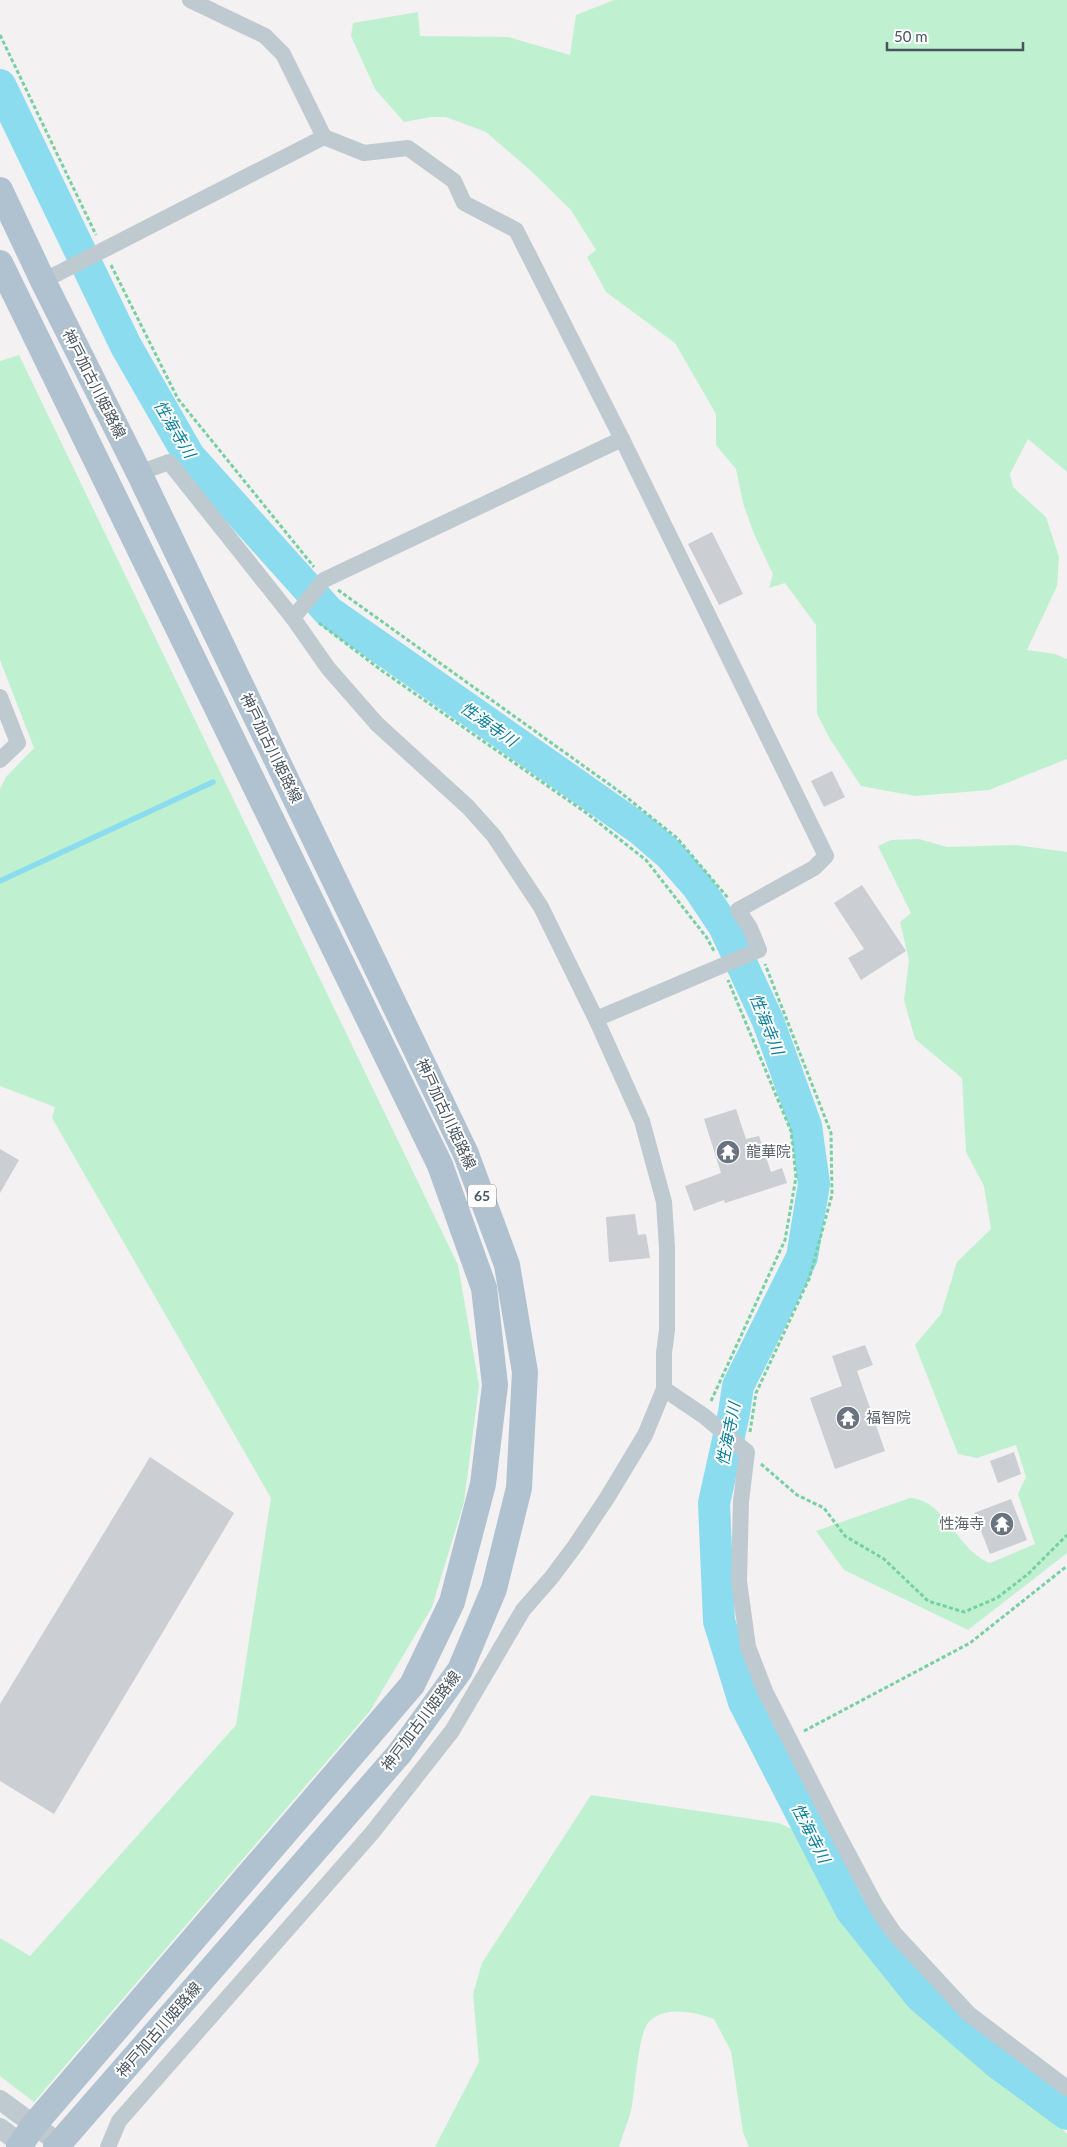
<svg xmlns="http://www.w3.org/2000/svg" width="1067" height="2147" font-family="Lato,'Noto Sans JP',sans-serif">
	<rect width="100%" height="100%" fill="#f3f1f1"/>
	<g fill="#bff1d1">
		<path d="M614 0H1067V472L1028 439 1010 474 1013 487 1046 517 1059 557 1057 586 1027 650 1055 654 1067 659V759L989 790 915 796 861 786 830 739 817 714 816 625 785 583 769 588 773 574 754 534 743 503 736 469 716 445V414L675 343 606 292 587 257 596 250 571 210 530 170 486 132 446 117H431L404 122 375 89 351 36 353 23 418 12 420 36 508 37 570 55 576 15Z"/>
		<path d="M19 355 458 1265 479 1385 464 1502 432 1607 370 1711 34 2102 0 2076V1938L30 1956 236 1725 271 1498 52 1118 55 1107 0 1086V789L6 777 34 748 0 660V361Z"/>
		<path d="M919 839 947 847 1016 845 1067 852V1553L968 1630 844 1570 816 1531 910 1498C946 1500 957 1551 990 1563L1035 1544 1018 1494 1026 1477 1016 1445 977 1458 958 1454 915 1345 941 1314 957 1262 991 1229 984 1186 966 1152 962 1078 915 1039 904 1000 909 960 900 922 911 913 878 846 891 840Z"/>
		<path d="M591 1795 779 1823 794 1830 855 1939 942 2035 1050 2116 1067 2134V2147H749L743 2132 731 2051 714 2019C694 2012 664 2005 648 2023 638 2036 635 2089 632 2106 629 2120 623 2134 619 2147H435L479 2062 473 1994 482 1963Z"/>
	</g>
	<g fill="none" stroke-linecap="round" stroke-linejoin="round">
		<path stroke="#8bdcef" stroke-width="5.5" d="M0 881 213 782"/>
		<path stroke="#8bdcef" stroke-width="32" d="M0 85 126 346 189 456 328 611 641 830 669 854 698 887 724 926 768 1021 806 1126 814 1184 802 1257 738 1386 734 1413 714 1503 719 1621 744 1702 851 1910 920 1996 999 2064 1067 2114"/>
	</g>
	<g fill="#cbced3">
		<path d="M712 532 743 594 719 605 688 544Z"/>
		<path d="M832 771 845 797 824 807 811 781Z"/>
		<path d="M862 885 906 951 861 980 848 958 864 949 834 903Z"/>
		<path d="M736 1109 746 1139 759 1136 771 1172 782 1168 787 1183 725 1203 724 1200 694 1211 685 1186 721 1173 704 1119Z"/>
		<path d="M0 1149 19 1160 0 1193Z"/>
		<path d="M635 1214 638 1235 646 1234 650 1258 609 1262 606 1217Z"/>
		<path d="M865 1345 873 1365 857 1371 885 1451 835 1469 810 1398 842 1386 832 1356Z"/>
		<path d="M1014 1452 1021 1474 998 1483 990 1461Z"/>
		<path d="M150 1457 234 1513 54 1814 0 1781V1704Z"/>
		<path d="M1011 1499 1027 1540 990 1554 974 1513Z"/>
	</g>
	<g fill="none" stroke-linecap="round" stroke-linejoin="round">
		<g stroke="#76d0a2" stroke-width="3" stroke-dasharray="4 2.5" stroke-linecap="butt">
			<path d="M0 35 96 235"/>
			<path d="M111 265 178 399 314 567"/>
			<path d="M338 590 620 792 677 838 728 898"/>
			<path d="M319 623 381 670 585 812 646 860 707 938 714 951"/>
			<path d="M711 1401 785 1240 796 1177 791 1131 728 980"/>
			<path d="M750 1432 756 1393 809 1279 832 1195 831 1133 765 964"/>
			<path d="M761 1464 797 1495 824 1508 845 1536 884 1559 928 1601 964 1612 997 1598 1028 1574 1067 1535"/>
			<path d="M804 1731 970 1643 1067 1566"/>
		</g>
		<g stroke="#bec9d0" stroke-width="16">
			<path d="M190 0 265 36 283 54 324 137 364 153 408 148 454 181 464 203 516 230 622 439 826 856 814 868 738 910 750 928 759 950 596 1019"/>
			<path d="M43 281 324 137"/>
			<path d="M293 618 324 580 622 439"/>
			<path d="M0 697 18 743 0 760"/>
			<path d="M664 1389 704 1416 747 1452 741 1501 739 1581 748 1647 765 1691 834 1827 876 1906 894 1933 969 2014 1067 2088"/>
			<path d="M108 2147 119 2121 372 1833 452 1731 523 1610 551 1578 575 1546 607 1498 645 1435 664 1389V1353L667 1330V1248L664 1202 642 1121 596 1019 541 907 494 836 468 807 377 724 328 668 293 618 169 462 139 473"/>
		</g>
		<g stroke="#bec9d0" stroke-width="20">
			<path d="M0 2100 59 2143"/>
			<path d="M0 2128 25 2147"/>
		</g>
		<g stroke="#b0c1d0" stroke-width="26">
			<path d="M0 190 43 281 139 473 466 1154 507 1265 525 1372 519 1488 494 1589 460 1670 399 1754 56 2147"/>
			<path d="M0 263 440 1165 484 1288 495 1385 483 1484 452 1602 412 1685 33 2126 19 2147"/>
		</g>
	</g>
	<defs>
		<g id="temple-disc" transform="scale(1.25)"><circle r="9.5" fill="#6b7280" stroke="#fff"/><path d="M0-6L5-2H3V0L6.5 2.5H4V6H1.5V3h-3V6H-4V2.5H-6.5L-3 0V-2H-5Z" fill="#fff"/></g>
	</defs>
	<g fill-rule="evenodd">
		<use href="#temple-disc" x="728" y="1152"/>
		<use href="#temple-disc" x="848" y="1418"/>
		<use href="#temple-disc" x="1002" y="1524"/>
	</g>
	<g text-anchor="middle" stroke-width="4" stroke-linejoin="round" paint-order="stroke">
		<rect fill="#fff" stroke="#7f888f" stroke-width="1" x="468" y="1184.5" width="28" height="23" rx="4"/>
		<g font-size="14" font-weight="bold" fill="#48555f">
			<text x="482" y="1201">65</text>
		</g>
		<g font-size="15" fill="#48555f" stroke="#fff">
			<text transform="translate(94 384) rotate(63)" y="5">神戸加古川姫路線</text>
			<text transform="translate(271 748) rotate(64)" y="5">神戸加古川姫路線</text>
			<text transform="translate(446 1114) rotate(65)" y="5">神戸加古川姫路線</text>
			<text transform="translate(421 1721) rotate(-53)" y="5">神戸加古川姫路線</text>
			<text transform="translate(159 2030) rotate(-49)" y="5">神戸加古川姫路線</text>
		</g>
		<g font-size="15" fill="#5b616d" stroke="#fff" text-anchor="start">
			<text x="746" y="1157">龍華院</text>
			<text x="866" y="1423">福智院</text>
			<text x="984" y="1529" text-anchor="end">性海寺</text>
		</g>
		<g font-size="16" font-style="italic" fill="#097f9a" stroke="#fff">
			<text transform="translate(175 429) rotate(59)" y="6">性海寺川</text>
			<text transform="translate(489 724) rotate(35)" y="6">性海寺川</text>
			<text transform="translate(767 1024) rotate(68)" y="6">性海寺川</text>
			<text transform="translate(728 1434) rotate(-79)" y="6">性海寺川</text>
			<text transform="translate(811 1833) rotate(63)" y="6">性海寺川</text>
		</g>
	</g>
	<path d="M887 42v8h136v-8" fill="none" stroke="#48555f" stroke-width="2.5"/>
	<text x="894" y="42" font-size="15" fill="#48555f" stroke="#ffffff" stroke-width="4" paint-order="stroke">50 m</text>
</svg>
